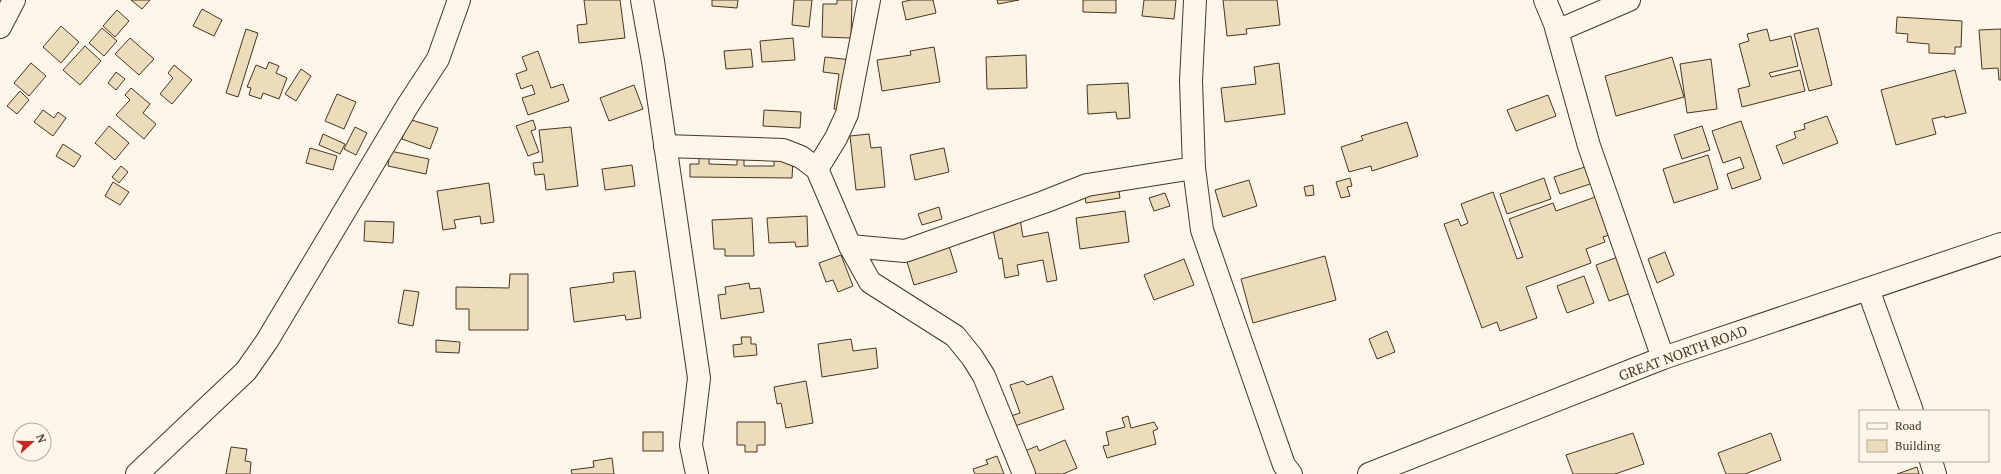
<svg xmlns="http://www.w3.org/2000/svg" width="2001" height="474" font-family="'PT Serif',serif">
	<rect width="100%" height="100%" fill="#fbf6e9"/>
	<g fill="#ecdcbc" stroke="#4a3520">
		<path d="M131 0H150L142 9Z"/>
		<path d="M584 0H620L625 38 579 43 577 25 587 24Z"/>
		<path d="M712 0H738L737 8 712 6Z"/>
		<path d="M794 0H812L809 27 792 25Z"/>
		<path d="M837 0H852L851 38 822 37 823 4H837Z"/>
		<path d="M911 0H933L936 13 906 20 902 2Z"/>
		<path d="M997 0H1019L998 4Z"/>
		<path d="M1083 0H1116V13L1083 12Z"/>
		<path d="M1144 0H1176L1174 19 1142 16Z"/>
		<path d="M1223 0H1277L1280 25 1246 29 1247 34 1227 36Z"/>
		<path d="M202 9 222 20 214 36 193 26Z"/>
		<path d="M117 10 129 21 115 37 103 26Z"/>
		<path d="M1897 17 1962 21 1961 47H1955V54L1929 53V44L1907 42 1908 34 1896 33Z"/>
		<path d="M61 26 79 42 61 63 43 47Z"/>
		<path d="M102 28 117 41 104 56 89 43Z"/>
		<path d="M1818 28 1832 85 1809 91 1794 34Z"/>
		<path d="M246 29 258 33 238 97 226 93Z"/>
		<path d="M1767 29 1770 41 1791 36 1798 66 1769 73 1771 77 1800 70 1805 91 1742 107 1738 89 1750 86 1739 44 1749 41 1747 34Z"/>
		<path d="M2001 29V80H1999L1998 68 1982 69 1979 30Z"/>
		<path d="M130 38 154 59 139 75 115 54Z"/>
		<path d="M793 38 795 60 762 62 760 41Z"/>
		<path d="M85 46 101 61 80 85 63 70Z"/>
		<path d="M934 47 940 82 882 91 877 60 911 55 910 51Z"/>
		<path d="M751 49 753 67 726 69 724 51Z"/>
		<path d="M538 51 551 88 563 84 569 101 528 115 522 98 535 94 532 85 521 89 516 74 527 70 522 57Z"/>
		<path d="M1026 55 1027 88 987 89 986 57Z"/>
		<path d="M825 57 851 60 845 111 834 109 839 74 823 72Z"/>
		<path d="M1672 57 1684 97 1616 116 1605 76Z"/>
		<path d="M1711 59 1717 109 1687 113 1680 64Z"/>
		<path d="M269 62 279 66 276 73 287 78 279 99 263 93 261 99 249 95 251 88 247 87 256 65 266 69Z"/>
		<path d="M31 63 46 76 29 96 14 83Z"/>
		<path d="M1279 63 1285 114 1225 122 1221 88 1256 84 1254 67Z"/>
		<path d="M174 65 192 80 172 104 160 94 173 78 168 73Z"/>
		<path d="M301 69 311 76 296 101 285 94Z"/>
		<path d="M1955 70 1966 113 1945 118V116L1932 119 1936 134 1896 145 1881 90Z"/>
		<path d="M116 72 125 79 116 90 108 83Z"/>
		<path d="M1128 83 1130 118 1117 119 1116 112 1088 114 1087 85Z"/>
		<path d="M634 85 643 109 609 121 600 98Z"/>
		<path d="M131 88 150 104 143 113 156 124 144 139 116 115 130 100 125 95Z"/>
		<path d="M20 91 29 100 17 114 7 106Z"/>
		<path d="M337 94 356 102 344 129 325 121Z"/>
		<path d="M1548 95 1556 116 1516 131 1507 110Z"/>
		<path d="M43 110 54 118 58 112 66 118 53 136 34 122Z"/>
		<path d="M764 110 801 112 800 128 763 126Z"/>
		<path d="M1827 116 1838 143 1783 164 1776 146 1796 138 1794 132 1805 129 1804 124Z"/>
		<path d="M408 119 438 128 430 149 402 139Z"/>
		<path d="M533 120 536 129 531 131 539 152 528 156 516 126Z"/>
		<path d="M1741 121 1761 179 1732 189 1727 174 1744 168 1740 157 1723 163 1712 131Z"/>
		<path d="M1407 122 1418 156 1372 171 1371 166 1349 172 1341 147 1363 140 1361 136Z"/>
		<path d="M109 126 129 143 115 160 95 143Z"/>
		<path d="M1702 126 1710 150 1682 159 1674 135Z"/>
		<path d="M355 127 367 133 356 155 344 149Z"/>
		<path d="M571 127 578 186 546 190 544 174 535 175 533 163 543 162 539 130Z"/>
		<path d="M323 134 345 144 340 154 319 145Z"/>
		<path d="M869 134 871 148 881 147 885 187 856 190 850 136Z"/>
		<path d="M63 144 81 156 74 167 56 156Z"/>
		<path d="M310 148 337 156 333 170 306 163Z"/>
		<path d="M944 148 949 172 915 180 910 155Z"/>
		<path d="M390 151 429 159 426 174 388 166Z"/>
		<path d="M699 153H709V164L737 165V153H744V166H774V153L793 160 792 178 690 177V164H699Z"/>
		<path d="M1708 155 1718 189 1674 203 1663 169Z"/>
		<path d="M632 165 635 186 605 190 602 169Z"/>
		<path d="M121 166 128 172 119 183 112 177Z"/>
		<path d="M1588 166 1593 183 1560 194 1554 177Z"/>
		<path d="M1117 178 1120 198 1086 203 1083 183Z"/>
		<path d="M1350 178 1352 186 1347 187 1350 196 1341 198 1336 182Z"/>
		<path d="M1544 178 1551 199 1507 214 1500 194Z"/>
		<path d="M1249 180 1257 206 1223 217 1215 190Z"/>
		<path d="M113 182 129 192 120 205 105 196Z"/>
		<path d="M489 183 494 222 481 224 480 216 454 220 456 228 443 230 437 191Z"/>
		<path d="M1313 185 1314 195 1306 196 1304 187Z"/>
		<path d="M1493 192 1517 259 1523 257 1509 219 1553 203 1556 211 1601 195 1615 233 1603 237 1605 242 1586 249 1591 263 1526 287 1537 318 1500 331 1497 322 1482 328 1444 224 1458 219 1461 226 1468 223 1461 204Z"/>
		<path d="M1165 193 1170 206 1154 211 1149 198Z"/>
		<path d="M939 207 942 219 922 225 918 214Z"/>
		<path d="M1125 211 1129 242 1080 249 1076 218Z"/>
		<path d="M807 216 808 246 796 247 795 242 769 243 767 218Z"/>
		<path d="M752 218 754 256H725V249H714L712 220Z"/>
		<path d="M1020 219 1023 237 1048 232 1057 280 1047 282 1043 260 1017 265 1019 275 1005 278 1002 258 999 259 992 225Z"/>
		<path d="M365 221 394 222 393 243 364 241Z"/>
		<path d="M949 246 957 272 914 285 905 255Z"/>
		<path d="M1665 252 1674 275 1657 283 1648 259Z"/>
		<path d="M841 255 853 286 838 292 833 280 826 282 819 263Z"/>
		<path d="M1325 256 1336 300 1253 323 1241 279Z"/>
		<path d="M1618 257 1631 293 1609 301 1596 265Z"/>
		<path d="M1184 259 1194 285 1154 300 1144 275Z"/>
		<path d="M635 271 641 318 626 320 625 315 574 322 570 288 614 282 613 273Z"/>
		<path d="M510 274H528V330H469V309H456V287L509 288Z"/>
		<path d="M1584 276 1594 303 1567 313 1557 286Z"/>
		<path d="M749 283 750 289 760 288 764 312 721 319 718 295 726 294 725 287Z"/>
		<path d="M404 290 419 292 413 326 398 323Z"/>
		<path d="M1387 331 1395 352 1377 359 1369 339Z"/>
		<path d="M741 337H751V344H756L757 355 734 357 733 345 742 344Z"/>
		<path d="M851 339 853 351 876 348 878 368 822 377 818 344Z"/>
		<path d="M436 340 460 342 459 353 436 352Z"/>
		<path d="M1052 376 1064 409 1015 426 1011 416 1020 413 1010 385 1023 381 1027 385Z"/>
		<path d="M806 381 813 423 786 428 781 403 777 404 774 387Z"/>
		<path d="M1128 416 1131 428 1154 422 1158 429 1153 431 1156 444 1107 458 1103 446 1109 445 1106 432 1125 427 1122 418Z"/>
		<path d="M737 422H765V445H757V452H745V445H737Z"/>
		<rect x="643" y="432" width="20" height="19"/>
		<path d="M1633 433 1644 464 1615 474H1573L1566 455Z"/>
		<path d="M1771 433 1781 460 1745 474H1726L1718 453Z"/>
		<path d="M1065 440 1077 468 1063 474H1035L1025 451 1037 446 1039 451Z"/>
		<path d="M231 447 247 449 245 461 251 462 250 474H226Z"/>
		<path d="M997 456 1004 474H975L973 469 988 464 986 460Z"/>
		<path d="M612 458 614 474H572L571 470 594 467 593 461Z"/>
		<path d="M1917 467 1919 474H1897Z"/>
	</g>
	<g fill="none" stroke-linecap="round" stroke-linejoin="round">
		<g stroke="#4a3520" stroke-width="24">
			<g id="street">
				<path d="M642 0 653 61 699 378 691 445 697 474"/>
				<path d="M1195 0 1191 81 1194 168 1202 230 1284 465 1291 474"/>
				<path d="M1545 0 1555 24 1589 146 1663 358"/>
				<path d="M0 27 14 0"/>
				<path d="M1557 31 1629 0"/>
				<path d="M665 146 783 150 801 157 817 169 850 246 870 282 955 336 972 357 984 376 1024 474"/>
				<path d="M817 169 836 138 847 114 869 0"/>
				<path d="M850 246 905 251 1044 202 1087 185 1194 168"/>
				<path d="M1868 289 1912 411"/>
				<path d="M1931 461 1935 474"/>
				<path d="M137 474 246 371 267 341 408 105 438 59 459 0"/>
			</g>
		</g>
		<g stroke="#4a3520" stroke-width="24">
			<path id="highway" d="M1369 474 1663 358 2001 244"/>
		</g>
		<use href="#street" stroke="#fbf6e9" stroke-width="22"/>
		<use href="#highway" stroke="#fbf6e9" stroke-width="22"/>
	</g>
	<g text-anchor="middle" stroke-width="3" stroke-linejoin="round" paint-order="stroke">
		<g font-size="14" fill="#4a3520" stroke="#fbf6e9">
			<text transform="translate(1683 353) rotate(-20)" y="5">GREAT NORTH ROAD</text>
		</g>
	</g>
	<rect x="1859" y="410" width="130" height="52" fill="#fbf6e9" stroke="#b4a999"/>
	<rect x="1867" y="423" width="20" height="6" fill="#fbf6e9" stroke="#b4a999"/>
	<text x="1895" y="430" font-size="12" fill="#4a3520">Road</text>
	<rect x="1867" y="440" width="20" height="12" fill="#ecdcbc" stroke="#b4a999"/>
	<text x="1895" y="450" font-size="12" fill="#4a3520">Building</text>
	<g transform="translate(32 442) rotate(69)"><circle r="19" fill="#fbf6e9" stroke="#b4a999"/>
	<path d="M0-3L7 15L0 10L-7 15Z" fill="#c62828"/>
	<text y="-6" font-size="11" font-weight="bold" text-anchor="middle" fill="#4a3520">N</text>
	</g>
</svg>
